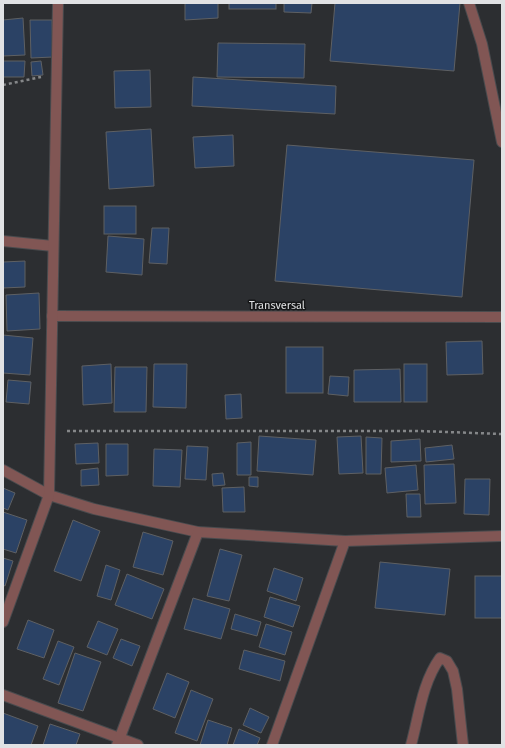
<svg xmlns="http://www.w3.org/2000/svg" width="505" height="748" font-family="'Fira Sans',sans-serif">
	<rect width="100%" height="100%" fill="#2c2e31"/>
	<g fill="#2b4265" stroke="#5e6063">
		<path d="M185 3H218V18L185 20Z"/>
		<rect x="229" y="3" width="47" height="6"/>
		<path d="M284 3H312L311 13 284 12Z"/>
		<path d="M335 3H460L454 71 330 61Z"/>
		<path d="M23 18 25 55 3 56V20Z"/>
		<path d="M30 20H52L53 57 31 58Z"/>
		<path d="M218 43 305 44 304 78 217 77Z"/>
		<path d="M3 61H25L24 77H3Z"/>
		<path d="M41 61 43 75 32 76 31 62Z"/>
		<path d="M150 70 151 107 115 108 114 71Z"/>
		<path d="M193 77 336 86 335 114 192 106Z"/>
		<path d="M151 129 154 186 109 189 106 132Z"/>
		<path d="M233 135 234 166 195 168 193 137Z"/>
		<path d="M287 145 474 160 462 297 275 281Z"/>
		<rect x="104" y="206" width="32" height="28"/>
		<path d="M152 228H169L167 264 149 263Z"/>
		<path d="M108 236 144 239 142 275 106 272Z"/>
		<path d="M25 261V287L3 288V262Z"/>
		<path d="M39 293 40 329 7 331 6 295Z"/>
		<path d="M3 335 33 338 30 375 3 373Z"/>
		<path d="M482 341 483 374 447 375 446 342Z"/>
		<rect x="286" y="347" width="37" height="46"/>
		<path d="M111 364 112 403 83 405 82 366Z"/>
		<path d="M154 364H187L186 408 153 407Z"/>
		<rect x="404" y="364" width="23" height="38"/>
		<path d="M115 367H147L146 412H114Z"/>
		<path d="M400 369 401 402H354V370Z"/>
		<path d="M330 376 349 377 348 396 328 394Z"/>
		<path d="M8 380 31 382 29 404 6 402Z"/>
		<path d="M241 394 242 418 226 419 225 395Z"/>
		<path d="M259 436 316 440 313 475 257 471Z"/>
		<path d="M361 436 363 473 339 474 337 437Z"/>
		<path d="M366 437 382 438 381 474H366Z"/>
		<path d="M420 439 421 461 391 462V441Z"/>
		<path d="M251 442V475H237V443Z"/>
		<path d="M98 443 99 463 76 464 75 444Z"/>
		<path d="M106 444H128V475L106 476Z"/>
		<path d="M452 445 454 459 426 462 425 448Z"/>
		<path d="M187 446 208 447 206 480 185 479Z"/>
		<path d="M154 449 182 450 180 487 153 486Z"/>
		<path d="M454 464 456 503 425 504 424 465Z"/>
		<path d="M416 465 418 490 387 493 385 468Z"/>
		<path d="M98 468 99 485 81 486V470Z"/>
		<path d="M223 473 225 485 213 486 212 474Z"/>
		<path d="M249 477H258V487L249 486Z"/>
		<path d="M465 479H490L489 515 464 514Z"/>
		<path d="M244 487 245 512H223L222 488Z"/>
		<path d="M3 488 15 493 8 510 3 508Z"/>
		<path d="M406 494H420L421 517H407Z"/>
		<path d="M3 512 27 520 16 553 3 549Z"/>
		<path d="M73 520 100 531 81 581 54 571Z"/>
		<path d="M143 532 173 541 163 575 133 567Z"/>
		<path d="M220 549 242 555 229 601 207 596Z"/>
		<path d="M3 558 13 561 5 586 3 585Z"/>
		<path d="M380 562 450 569 445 615 375 608Z"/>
		<path d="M106 565 120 570 111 600 97 596Z"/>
		<path d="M274 568 303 578 296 601 267 591Z"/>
		<path d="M127 574 164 589 152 619 115 605Z"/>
		<rect x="475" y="576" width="27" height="42"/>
		<path d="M270 597 300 606 293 627 264 617Z"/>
		<path d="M193 598 230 609 221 639 184 629Z"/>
		<path d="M235 614 261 622 257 636 231 629Z"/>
		<path d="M28 620 54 630 44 658 17 649Z"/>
		<path d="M98 621 118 629 107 655 87 647Z"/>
		<path d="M266 624 292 632 285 655 259 647Z"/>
		<path d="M121 639 140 646 132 666 113 658Z"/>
		<path d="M58 641 74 647 59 685 43 679Z"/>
		<path d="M244 650 285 661 280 681 239 669Z"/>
		<path d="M75 653 101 662 83 711 58 703Z"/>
		<path d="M167 673 189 682 175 718 153 709Z"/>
		<path d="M191 690 213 699 197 741 175 733Z"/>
		<path d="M250 708 269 717 261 733 243 725Z"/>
		<path d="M3 713 38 726 31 745H3Z"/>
		<path d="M208 720 232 728 227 745H200Z"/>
		<path d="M50 724 80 734 76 745H43Z"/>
		<path d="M239 729 260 738 257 745H233Z"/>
	</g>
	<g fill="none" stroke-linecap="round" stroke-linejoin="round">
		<g stroke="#494b4e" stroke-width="12">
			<g id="minor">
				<path d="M469 3 482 44 502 142"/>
				<path d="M3 241 53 246"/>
				<path d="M52 316 502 317"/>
				<path d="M3 470 49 495 94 509 198 532 345 541 502 536"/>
				<path d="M3 695 138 745"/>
				<path d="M117 745 198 532"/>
				<path d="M272 745 345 541"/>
				<path d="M411 745C419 716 422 683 440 658L447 661 453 671 457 689 463 745"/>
			</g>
		</g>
		<g stroke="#494b4e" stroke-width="12">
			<path id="tertiary" d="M3 622 49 495 58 3"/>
		</g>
		<g stroke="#858789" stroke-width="2.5" stroke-dasharray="3 3" stroke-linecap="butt">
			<path d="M3 85 41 77"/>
			<path d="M67 431H419L502 434"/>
		</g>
		<use href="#minor" stroke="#815654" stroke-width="10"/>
		<use href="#tertiary" stroke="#815654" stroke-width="10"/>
	</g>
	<g text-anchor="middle" stroke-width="3" stroke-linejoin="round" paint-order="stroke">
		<g font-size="11" fill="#e1e2e4" stroke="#151617">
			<text x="277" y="309">Transversal</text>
		</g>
	</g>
	<rect width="505" height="748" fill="none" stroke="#e1e2e4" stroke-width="8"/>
</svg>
